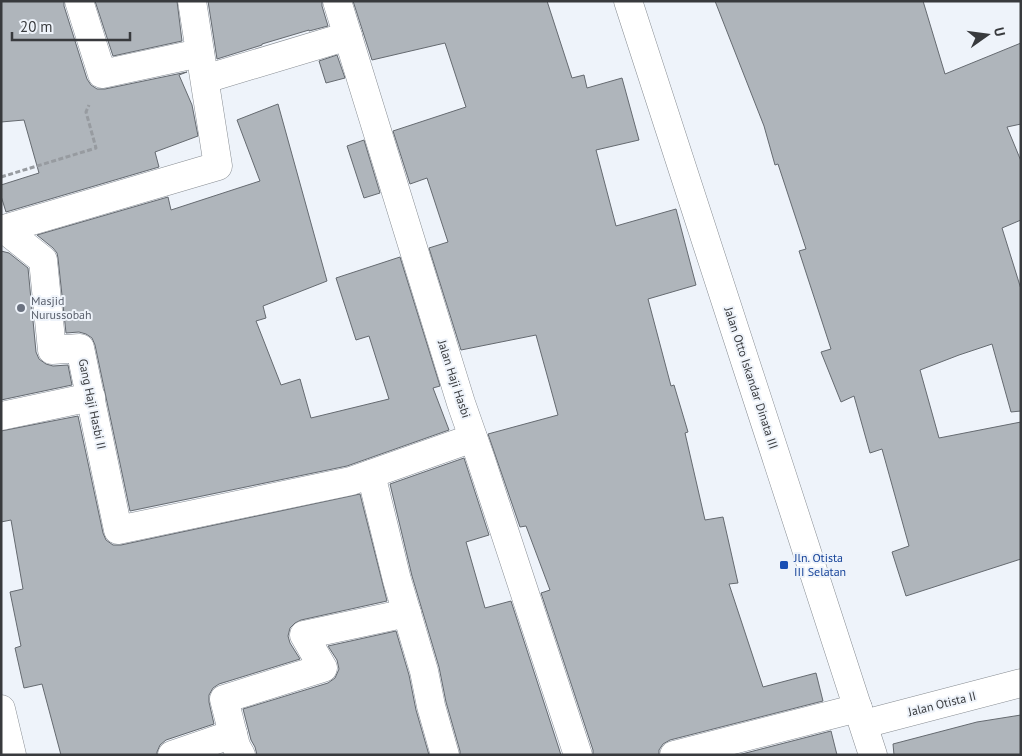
<svg xmlns="http://www.w3.org/2000/svg" width="1022" height="756" font-family="'PT Sans',sans-serif">
	<rect width="100%" height="100%" fill="#eef3fa"/>
	<g fill="#afb5bb" stroke="#656a70">
		<path d="M1 1H64V6L87 79 91 85 97 89H105L187 72 179 75 192 105 198 136 155 152 159 167 6 212 1 196V185L39 173 24 120 1 122Z"/>
		<path d="M95 1H177L182 41 113 56Z"/>
		<path d="M208 1H322V6L328 26 309 31V30L262 44V45L217 59Z"/>
		<path d="M353 1H547L572 78 584 75 587 88 622 78 639 140 596 150 616 226 676 209 696 285 648 299 671 386 674 385 688 432 685 433 705 520 723 517 738 583 729 584 763 687 816 673 823 701 670 740 663 744 659 750V755H593V750L541 593 550 590 526 526 520 527 488 434 558 415 536 335 461 350 429 248 448 242 427 178 410 184 393 131 466 107 445 43 372 60Z"/>
		<path d="M715 1H923L945 74 1021 43V124L1007 127 1021 161V220L1002 228 1021 289V411L1011 412 992 344 959 355 920 370 939 438 1021 422V559L906 596 892 552 909 546 882 449 870 453 854 396 841 402 821 352 831 349 799 251 806 249 778 164 775 165 764 126Z"/>
		<path d="M337 55 345 78 326 83 319 61Z"/>
		<path d="M278 104 327 281 263 306 266 318 256 321 281 385 300 379 311 418 389 399 369 336 356 340 336 278 400 257 440 386 433 388 449 430 347 466 130 511 95 345 92 338 86 334 79 332 66 333 58 258 57 253 53 248 37 235 168 197 171 210 260 181 237 120Z"/>
		<path d="M364 140 380 193 364 198 347 146Z"/>
		<path d="M1 251 9 253 28 268 36 352 39 359 46 364 53 366 68 365 72 385 1 400Z"/>
		<path d="M78 416 103 533 106 540 113 545H121L360 494 387 601 301 620 295 623 290 628 288 636 290 643 300 659 219 684 213 688 209 695V702L214 724 166 740 160 745 157 752V755H61L42 684 24 688 15 648 21 646 10 592 23 589 11 520 1 522V431Z"/>
		<path d="M464 458 489 535 466 542 485 608 511 601 561 755H460V751L446 702 439 667 412 576 390 484Z"/>
		<path d="M396 631 409 675 416 710 429 755H257L255 747 251 740 243 709 328 683 335 678 339 669 337 660 328 646Z"/>
		<path d="M1021 715V755H894L893 744 977 722Z"/>
		<path d="M831 731 837 755H738Z"/>
	</g>
	<g fill="none" stroke-linecap="round" stroke-linejoin="round">
		<g stroke="#878c92" stroke-width="29">
			<g id="minor">
				<path d="M79 1 102 74 200 53"/>
				<path d="M192 1 218 166 4 229 43 260 52 350 80 348 118 530 351 481 473 438"/>
				<path d="M337 1 461 403 481 460 578 755"/>
				<path d="M628 1 873 755"/>
				<path d="M205 79 348 36"/>
				<path d="M1 416 91 397"/>
				<path d="M371 474 397 580 424 671 431 706 445 755"/>
				<path d="M1 709 12 755"/>
				<path d="M864 724 1021 683"/>
				<path d="M172 755 233 734"/>
				<path d="M241 755 236 746 224 699 323 668 304 635 407 613"/>
				<path d="M674 755 858 708"/>
			</g>
		</g>
		<path stroke="#979ba0" stroke-width="3" stroke-dasharray="5 2.5" stroke-linecap="butt" d="M1 177 96 148 86 112 89 105"/>
		<use href="#minor" stroke="#fff" stroke-width="28"/>
	</g>
	<circle fill="#6b7280" stroke="#eef3fa" stroke-width="2" cx="21" cy="308" r="5"/>
	<rect fill="#1a4fb4" stroke="#eef3fa" stroke-width="2" x="779" y="560" width="10" height="10" rx="2.5"/>
	<g text-anchor="middle" stroke-width="4" stroke-linejoin="round" paint-order="stroke">
		<g font-size="12" fill="#5b616d" stroke="#eef3fa" text-anchor="start">
			<text x="31" y="305">Masjid<tspan x="31" dy="14">Nurussobah</tspan></text>
		</g>
		<g font-size="12" fill="#383a3d" stroke="#eef3fa">
			<text transform="translate(751 378) rotate(72)" y="4">Jalan Otto Iskandar Dinata III</text>
			<text transform="translate(454 379) rotate(72)" y="4">Jalan Haji Hasbi</text>
			<text transform="translate(92 404) rotate(78)" y="4">Gang Haji Hasbi II</text>
			<text transform="translate(942 704) rotate(-14)" y="4">Jalan Otista II</text>
		</g>
		<g font-size="12" fill="#164399" stroke="#eef3fa" text-anchor="start">
			<text x="794" y="562">Jln. Otista<tspan x="794" dy="14">III Selatan</tspan></text>
		</g>
	</g>
	<rect width="1022" height="756" fill="none" stroke="#383a3d" stroke-width="5"/>
	<g transform="translate(987 35) rotate(76)" stroke="#eef3fa" stroke-width="4" paint-order="stroke">
	<path d="M0-4L9 19L0 12L-9 19Z" fill="#383a3d"/>
	<text y="-8" font-size="14" font-weight="bold" text-anchor="middle" fill="#383a3d">U</text>
	</g>
	<path d="M12 32v8h118v-8" fill="none" stroke="#383a3d" stroke-width="2.5"/>
	<text x="20" y="32" font-size="15" fill="#383a3d" stroke="#eef3fa" stroke-width="4" paint-order="stroke">20 m</text>
</svg>
